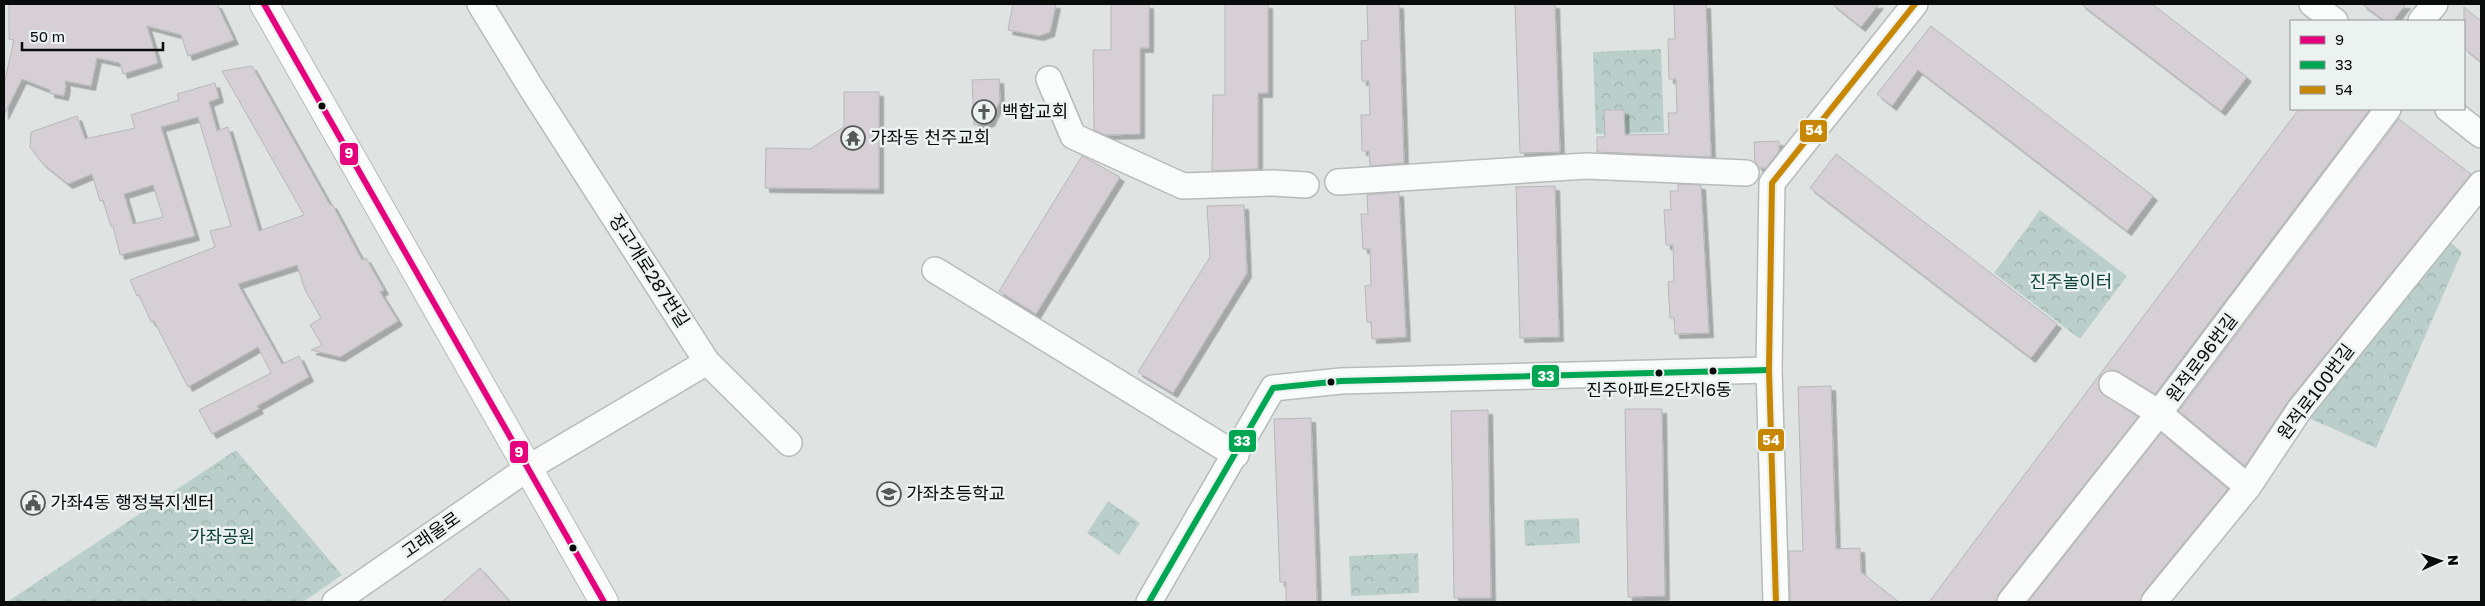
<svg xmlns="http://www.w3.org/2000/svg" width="2485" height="606" font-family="'Golos Text','Noto Sans KR',sans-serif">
	<defs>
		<pattern id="forest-crowns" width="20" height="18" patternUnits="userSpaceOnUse" patternTransform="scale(1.25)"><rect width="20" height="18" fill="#bacfc9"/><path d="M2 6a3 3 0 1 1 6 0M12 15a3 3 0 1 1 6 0" fill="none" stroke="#9fb1ab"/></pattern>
		<filter id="shadow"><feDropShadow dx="4.5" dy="4.5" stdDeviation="0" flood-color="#0004"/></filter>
	</defs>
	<rect width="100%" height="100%" fill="#dfe4e2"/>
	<g fill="url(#forest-crowns)">
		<path d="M1661 49 1664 132 1596 134 1593 52Z"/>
		<path d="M2040 210 2127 276 2080 339 1994 273Z"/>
		<path d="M2450 242 2462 252 2376 448 2309 418Z"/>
		<path d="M236 450 342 575 303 602H7Z"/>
		<path d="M1108 501 1140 523 1119 555 1087 533Z"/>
		<path d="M1579 518 1580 543 1525 546 1524 520Z"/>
		<path d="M1418 553 1419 593 1351 596 1349 556Z"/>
	</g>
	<g fill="#d6d0d6" stroke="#b6b8b8" fill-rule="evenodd" filter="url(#shadow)">
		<path d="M9 4H217L234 40 188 56 181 35 147 26 158 63 123 74 120 63 97 58 91 86 65 81 66 86 64 96 50 93V90L22 79 4 115V84L14 40 9 39Z"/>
		<path d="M1013 4H1056L1050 32 1039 36 1008 30Z"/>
		<path d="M1111 4H1149V48H1140V134L1105 135 1094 130 1093 50H1111Z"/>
		<path d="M1225 4H1268V93H1258V169L1212 171 1213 95H1225Z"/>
		<path d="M1367 4H1399L1404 163 1370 166 1369 151H1362L1361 115H1370L1369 81H1362L1361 41 1368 40Z"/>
		<path d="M1515 4H1555L1560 152 1520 153Z"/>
		<path d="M1674 4H1706L1711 157 1597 152V137H1605L1604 110H1624L1625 135 1669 134 1668 113H1677L1676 79H1669L1668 39H1675Z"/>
		<path d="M1832 4H1879L1861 27Z"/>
		<path d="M2081 4H2152L2247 77 2221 111Z"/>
		<path d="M2362 4H2406L2393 21H2385Z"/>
		<path d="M2464 7 2481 21V62L2464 48Z"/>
		<path d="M1931 26 2153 196 2127 231 1918 70 1892 106 1877 94Z"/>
		<path d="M252 66 330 205 332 204 362 260 366 258 384 290 380 292 398 321 340 357 311 350 322 345 310 325 321 318 305 290 297 265 238 284 282 364 299 356 309 377 257 406 259 409 212 434 199 410 271 373 258 347 188 387 154 321 151 322 139 295 137 296 130 280 215 247 210 231 231 226 198 117 161 127 195 236 120 255 113 226 111 227 103 200 100 201 92 174 68 184 42 163 30 147 31 132 77 116 85 139 135 128 131 115 179 100 177 94 215 83 219 98 209 102 217 131 228 127 259 231 304 215 222 71ZM153 185 163 217 133 224 124 194Z"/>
		<path d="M999 79 1000 101 990 122 974 125 972 80Z"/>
		<path d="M844 92H879V189L765 188 766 148 810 149 844 127Z"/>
		<path d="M2299 109H2370L2155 394 2119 372 2112 370 2100 376 2098 384 2100 391 2138 417 1999 593 1996 602H1929Z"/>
		<path d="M2399 119 2471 174 2289 400 2245 466 2179 411Z"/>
		<path d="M1779 141V151L1766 168H1759L1755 162 1754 142Z"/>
		<path d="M1836 154 2057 324 2031 358 1810 188Z"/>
		<path d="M1082 156 1120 177 1036 314 999 291Z"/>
		<path d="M1678 184 1701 185 1709 333 1675 334 1674 318H1670L1668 282 1674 281 1673 245H1666L1664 210H1671L1670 191H1678Z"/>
		<path d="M1555 186 1559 337 1520 338 1516 187Z"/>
		<path d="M1399 192 1406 337 1372 339 1371 322H1367L1365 286 1371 285 1370 249H1363L1361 214H1368L1367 195Z"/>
		<path d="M1244 205 1247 273 1173 393 1138 372 1210 257 1207 206Z"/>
		<path d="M1831 386 1836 549 1860 548 1861 572 1899 602H1790L1789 551H1803L1798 387Z"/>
		<path d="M1625 409H1662L1665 596 1628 597Z"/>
		<path d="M1488 410 1491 598H1454L1451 411Z"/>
		<path d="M1311 418 1317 602H1286V582H1280L1274 419Z"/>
		<path d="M2161 433 2228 489 2143 593 2140 602H2028Z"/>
		<path d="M480 568 510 602H442Z"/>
	</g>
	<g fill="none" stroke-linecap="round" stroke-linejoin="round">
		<g stroke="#b7bbba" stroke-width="28">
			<g id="minor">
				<path d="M480 4 530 86 707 362 789 443"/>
				<path d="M2312 4 2335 21"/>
				<path d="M2421 21 2435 4"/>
				<path d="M1049 79 1073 136 1183 186 1273 183 1306 185"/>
				<path d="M2448 109 2481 135"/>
				<path d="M1338 182 1586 166 1746 173"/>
				<path d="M935 270 1236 455"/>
				<path d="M2112 384 2159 413 2248 487"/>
				<path d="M335 602 528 468 707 362"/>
				<path d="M1149 602 1273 388 1341 381 1769 370"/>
				<path d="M1776 602 1769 370 1772 183 1915 4"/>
				<path d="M2010 602 2159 413 2388 109"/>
				<path d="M2154 602 2248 487 2300 409 2481 184"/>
			</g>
		</g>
		<g stroke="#b7bbba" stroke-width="30">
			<path id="major" d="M264 4 604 602"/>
		</g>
		<use href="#minor" stroke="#fafbfb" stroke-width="25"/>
		<use href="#major" stroke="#fafbfb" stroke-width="28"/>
		<g stroke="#ebf2f0" stroke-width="10">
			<path id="bus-1" d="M264 4 604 602"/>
		</g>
		<g stroke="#ebf2f0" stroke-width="10">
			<path id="bus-2" d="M1149 602 1273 388 1341 381 1769 370"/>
		</g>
		<g stroke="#ebf2f0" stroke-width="10">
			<path id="bus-3" d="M1776 602 1769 370 1772 183 1915 4"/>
		</g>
		<use href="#bus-1" stroke="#e5007d" stroke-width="6"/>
		<use href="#bus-2" stroke="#00a651" stroke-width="6"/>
		<use href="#bus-3" stroke="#c88702" stroke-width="6"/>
	</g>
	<defs>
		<g id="church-ring" transform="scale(1.25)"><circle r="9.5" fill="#ebf2f0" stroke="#555857" stroke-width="1.5"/><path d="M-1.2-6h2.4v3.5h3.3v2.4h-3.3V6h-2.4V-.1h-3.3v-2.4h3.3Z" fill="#555857"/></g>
		<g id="temple-ring" transform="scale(1.25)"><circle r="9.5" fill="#ebf2f0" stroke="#555857" stroke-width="1.5"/><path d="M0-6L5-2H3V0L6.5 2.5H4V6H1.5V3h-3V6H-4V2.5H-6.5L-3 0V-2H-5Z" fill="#555857"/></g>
		<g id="school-ring" transform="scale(1.25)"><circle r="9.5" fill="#ebf2f0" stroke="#555857" stroke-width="1.5"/><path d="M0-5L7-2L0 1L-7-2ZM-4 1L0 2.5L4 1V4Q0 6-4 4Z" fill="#555857"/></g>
		<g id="civic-ring" transform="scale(1.25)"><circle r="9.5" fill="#ebf2f0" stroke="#555857" stroke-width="1.5"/><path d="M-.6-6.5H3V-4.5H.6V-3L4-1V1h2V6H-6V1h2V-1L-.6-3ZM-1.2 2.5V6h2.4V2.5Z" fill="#555857"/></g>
	</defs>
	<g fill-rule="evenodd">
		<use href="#church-ring" x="984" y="112"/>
		<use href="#temple-ring" x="853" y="138"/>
		<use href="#school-ring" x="889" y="494"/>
		<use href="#civic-ring" x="33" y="503"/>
	</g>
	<g fill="#0a0c0c" stroke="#ebf2f0" stroke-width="2">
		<circle cx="322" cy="106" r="4.5"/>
		<circle cx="1713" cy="371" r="4.5"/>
		<circle cx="1659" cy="373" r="4.5"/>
		<circle cx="1331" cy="382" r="4.5"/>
		<circle cx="573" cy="548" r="4.5"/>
	</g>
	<g text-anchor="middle" stroke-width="5" stroke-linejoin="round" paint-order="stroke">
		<g font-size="17" fill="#0a0c0c" stroke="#ebf2f0">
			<text x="1659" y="396">진주아파트2단지6동</text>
		</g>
		<g font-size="18" fill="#0a0c0c" stroke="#ebf2f0" text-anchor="start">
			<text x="1002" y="118">백합교회</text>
			<text x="870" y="144">가좌동 천주교회</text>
			<text x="906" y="500">가좌초등학교</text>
			<text x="50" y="509">가좌4동 행정복지센터</text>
		</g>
		<g font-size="18" fill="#0a0c0c" stroke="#ebf2f0">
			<text transform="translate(649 271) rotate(57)" y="6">장고개로287번길</text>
			<text transform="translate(2202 358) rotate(-53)" y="6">원적로96번길</text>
			<text transform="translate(2316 392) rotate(-53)" y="6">원적로100번길</text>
			<text transform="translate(431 535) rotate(-35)" y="6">고래울로</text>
		</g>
		<g font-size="18" fill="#0d4037" stroke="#ebf2f0">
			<text x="2071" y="288">진주놀이터</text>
			<text x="222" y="543">가좌공원</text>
		</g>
	</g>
	<g stroke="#ebf2f0" stroke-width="2">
		<rect x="1799" y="119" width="29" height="24" rx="5" fill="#c88702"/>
		<rect x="339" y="142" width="20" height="24" rx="5" fill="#e5007d"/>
		<rect x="1531" y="364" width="29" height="24" rx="5" fill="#00a651"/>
		<rect x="1757" y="428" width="28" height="24" rx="5" fill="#c88702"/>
		<rect x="1228" y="429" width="29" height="24" rx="5" fill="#00a651"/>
		<rect x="509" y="440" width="20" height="24" rx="5" fill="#e5007d"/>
	</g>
	<g font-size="14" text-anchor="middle" font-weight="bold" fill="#fff">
		<text x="1814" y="135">54</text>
		<text x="349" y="158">9</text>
		<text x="1546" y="381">33</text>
		<text x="1771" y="445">54</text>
		<text x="1242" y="446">33</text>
		<text x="519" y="457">9</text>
	</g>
	<rect width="2485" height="606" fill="none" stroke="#0a0c0c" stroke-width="10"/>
	<rect x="2290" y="20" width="175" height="90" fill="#ebf2f0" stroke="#919695"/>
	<rect x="2300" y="36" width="25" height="8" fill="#e5007d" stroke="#919695"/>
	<text x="2335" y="45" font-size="15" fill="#0a0c0c">9</text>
	<rect x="2300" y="61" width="25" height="8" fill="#00a651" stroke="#919695"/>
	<text x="2335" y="70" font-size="15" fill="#0a0c0c">33</text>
	<rect x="2300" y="86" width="25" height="8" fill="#c88702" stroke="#919695"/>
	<text x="2335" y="95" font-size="15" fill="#0a0c0c">54</text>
	<g transform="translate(2440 561) rotate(87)" stroke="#ebf2f0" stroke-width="4" paint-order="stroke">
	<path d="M0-4L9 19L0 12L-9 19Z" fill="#0a0c0c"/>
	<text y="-8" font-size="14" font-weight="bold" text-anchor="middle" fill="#0a0c0c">N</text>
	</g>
	<path d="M22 42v8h141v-8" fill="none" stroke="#0a0c0c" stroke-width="2.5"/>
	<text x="30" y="42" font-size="15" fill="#0a0c0c" stroke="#ebf2f0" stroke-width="4" paint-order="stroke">50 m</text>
</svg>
